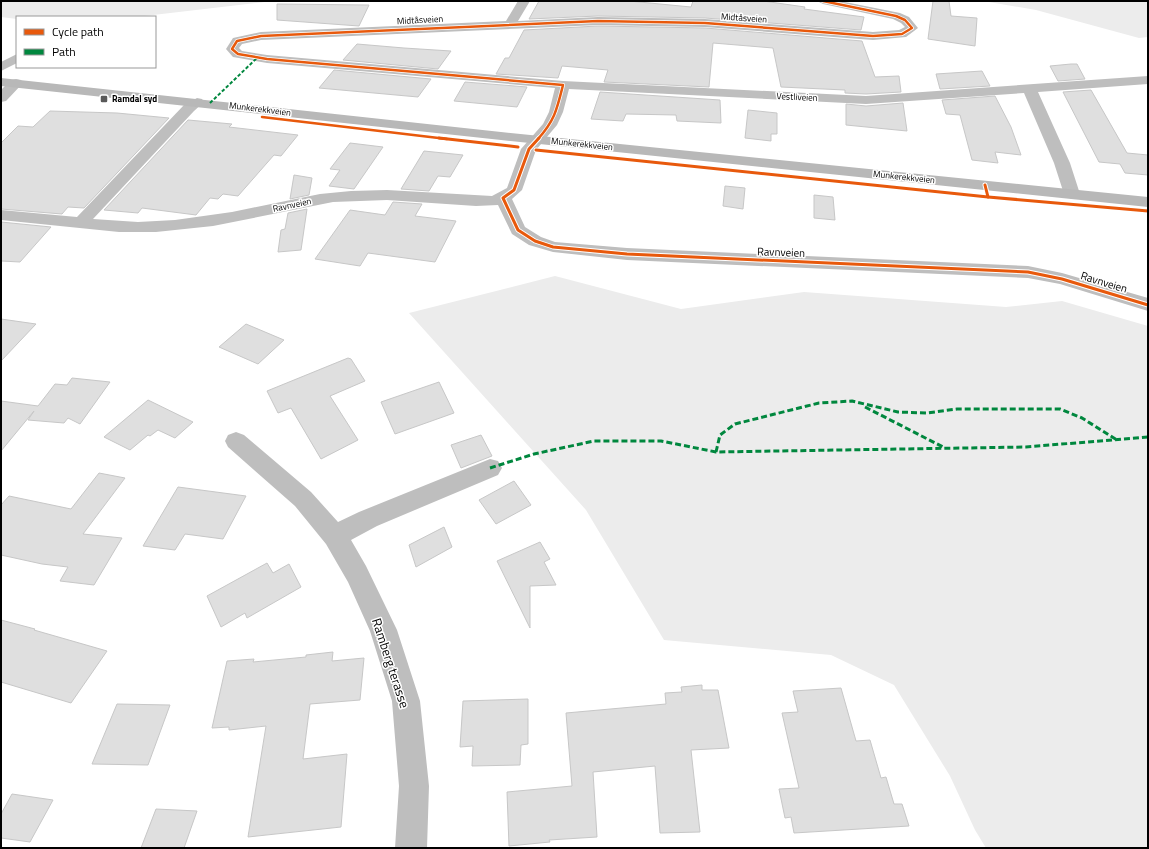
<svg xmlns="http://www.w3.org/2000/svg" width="1149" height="849" font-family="'Titillium Web',sans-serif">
	<rect width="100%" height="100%" fill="#fff"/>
	<g fill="#ececec">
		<path d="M1 1H273L136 17H17V19L1 17Z"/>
		<path d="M983 1H1148V37L1139 38 1036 10Z"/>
		<path d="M555 276 681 309 804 292 1006 307 1062 301 1148 326V848H986L975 830 950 776 894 685 831 655 664 640 586 510 409 313Z"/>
	</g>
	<g fill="#dfdfdf" stroke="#c7c7c7">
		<path d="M539 1H629L691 7 693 1H763L805 7 804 9 864 17 861 30 705 18 598 16 529 19Z"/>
		<path d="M933 1H949L951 16 977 18 975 46 928 39Z"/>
		<path d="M277 4 369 5 359 26 277 20Z"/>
		<path d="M598 26 705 28 862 41 875 77 899 76 901 92 866 94 845 93V90L781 87 773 48 713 43 709 87 604 82 608 70 562 66 558 78 496 74 505 58H509L524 30Z"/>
		<path d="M357 44 404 48 451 51 438 69 343 60Z"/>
		<path d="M1071 64H1077L1085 79 1058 81 1050 66Z"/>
		<path d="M334 70 431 79 418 97 319 88Z"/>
		<path d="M982 71 990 86 940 89 936 74Z"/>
		<path d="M465 82 527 87 517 107 454 101Z"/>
		<path d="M1091 90 1127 153 1148 155V175L1125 173 1120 164 1099 162 1063 92Z"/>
		<path d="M600 92 720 100 721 123 677 121 676 115 626 114 623 121 591 119Z"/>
		<path d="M995 96 1011 127 1021 155 995 152 998 163 972 160 960 115 946 114 942 100Z"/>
		<path d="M903 103 907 131 846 125V104L866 106Z"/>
		<path d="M748 110 777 113V134H771V141L745 138Z"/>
		<path d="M50 111 117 113 169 118 84 208 68 207 62 214 1 209V143L18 126 33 127Z"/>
		<path d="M188 120 232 124 229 127 298 135 281 156 274 155 238 196 223 194 218 199 210 198 196 215 142 208 138 213 104 210Z"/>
		<path d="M350 143 383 147 354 189 329 186 340 170 330 169Z"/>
		<path d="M424 151 463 155 450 177 438 176 429 191 401 189Z"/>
		<path d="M294 175 312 178 309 195 290 199Z"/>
		<path d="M725 186 745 188 743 209 723 206Z"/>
		<path d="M814 195 833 197 835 220 814 218Z"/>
		<path d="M393 202 422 204 415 216 456 221 435 262 368 253 360 266 315 259 350 210 385 215Z"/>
		<path d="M307 209 301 250 278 252 281 230 285 229 288 213Z"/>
		<path d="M1 222 51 227 20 262 1 261Z"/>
		<path d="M1 319 36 324 1 361Z"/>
		<path d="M246 324 284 340 258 364 219 347Z"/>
		<path d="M348 358 351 359 365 381 330 396 358 440 321 459 291 408 278 413 267 391Z"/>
		<path d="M72 378 110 382 80 424 68 418 64 423 28 420 34 411 1 451V401L38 406 55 384 67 385Z"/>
		<path d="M439 382 454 413 395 434 381 402Z"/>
		<path d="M148 400 193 422 175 438 158 430 150 436 148 435 130 450 104 437Z"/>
		<path d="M481 435 492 456 461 468 451 445Z"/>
		<path d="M99 473 125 478 83 534 122 538 94 585 60 581 68 567 42 564 1 555V505L9 496 71 509Z"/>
		<path d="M514 481 531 505 496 524 479 500Z"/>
		<path d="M178 487 246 496 223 539 185 534 175 550 143 546Z"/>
		<path d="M444 527 452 547 416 567 409 545Z"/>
		<path d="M540 542 550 559 544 562 556 585 530 586V628L497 561Z"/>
		<path d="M267 563 273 573 289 564 301 587 247 618 245 613 221 627 207 596Z"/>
		<path d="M1 620 35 629 34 630 107 651 71 703 1 682Z"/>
		<path d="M333 652 332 661 364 658 360 700 310 704 303 759 347 754 341 827 248 837 266 726 229 730V727L212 728 227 661 254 659 253 662 306 657V655Z"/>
		<path d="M702 685V690H718L729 748 691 750 700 832 660 833 655 766 593 772 597 837 549 840 550 842 509 846 507 792 572 786 566 713 666 704 665 693 682 692 681 687Z"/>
		<path d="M841 688 856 741 870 740 881 778 886 777 894 804H902L909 826 794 833 791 817 785 818 779 789 799 788 782 713 798 712 793 691Z"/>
		<path d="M528 699V744L521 745 520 765 472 766 473 746 460 747 463 701Z"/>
		<path d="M117 704 170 705 148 765 92 764Z"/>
		<path d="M12 794 53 800 30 842 1 838V814Z"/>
		<path d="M156 809 197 811 184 848H141Z"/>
	</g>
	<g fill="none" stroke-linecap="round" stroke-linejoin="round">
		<g fill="#bebebe" fill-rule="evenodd">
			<path d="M518 1H530L518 21 598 17 705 19 873 32 899 30 905 27 901 23 893 19 823 4 817 1H840L900 13 909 17 918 28 906 37 873 40 705 27 598 25 261 40 242 44 239 48 242 51 267 55 563 81 866 96 1148 76V84L1038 92 1070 163 1080 194 1078 197 1072 199 1066 197 1064 194 1054 163 1024 93 866 104 569 89 563 112 557 125 536 150 522 190 512 199 525 227 541 237 555 242 627 248 1028 266 1062 273 1148 298V311L1060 284 1028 278 627 260 553 252 529 245 512 234 498 205 476 206 387 200 333 202 213 226 156 232H119L1 220V210L77 217 184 105 197 98 202 99 204 102 194 111 93 219 138 222 175 220 232 212 320 194 351 191 387 190 492 196 507 188 521 149 543 124 549 112 555 88 267 63 233 57 226 49 233 38 261 32 506 21Z"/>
			<path d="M17 54V63L1 71V62Z"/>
			<path d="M16 79 21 80 23 83 6 101 1 102V90L11 80Z"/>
			<path d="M236 432 244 435 311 492 338 522 359 512 490 459 498 461 502 468 498 475 377 526 351 540 366 566 397 630 420 701 429 786 427 848H395L399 786 392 701 370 631 348 582 326 544 295 506 228 447 225 441 228 435Z"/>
		</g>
		<path fill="#b8b8b8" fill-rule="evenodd" d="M1 78 501 132 1148 197V207L501 140 1 86Z"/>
		<path stroke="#00873e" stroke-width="2" stroke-dasharray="3.5 2" stroke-linecap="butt" d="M210 103 258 57"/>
		<g stroke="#00873e" stroke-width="3" stroke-dasharray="6 3" stroke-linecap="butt">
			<path d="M865 407 945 448"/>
			<path d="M716 452 720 435 735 424 819 403 852 401 898 412 927 413 957 409H1060L1082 418 1117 440"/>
			<path d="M490 468 534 454 594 441H661L716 452 1026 447 1148 437"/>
		</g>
		<g stroke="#fff" stroke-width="4">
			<g id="cycleway-far1">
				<path d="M262 117 447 139"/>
				<path d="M538 139C555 120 557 109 563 85L267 59 238 54 232 49 237 41 261 36 598 21 705 23 873 36 902 34 912 28 905 20 896 16 823 1"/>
			</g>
		</g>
		<g stroke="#fff" stroke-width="5">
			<g id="cycleway">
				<path d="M439 138 518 147"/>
				<path d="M539 138 529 149 514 190 503 198 518 230 535 241 553 247 627 254 1028 272 1062 279 1148 305"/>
				<path d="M536 150 988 197 985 185"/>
				<path d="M988 197 1148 211"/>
			</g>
		</g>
		<use href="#cycleway-far1" stroke="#e8590c" stroke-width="2.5"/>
		<use href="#cycleway" stroke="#e8590c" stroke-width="3"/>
	</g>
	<rect fill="#595959" stroke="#fff" stroke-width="1.5" x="100" y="95" width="8" height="8" rx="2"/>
	<g text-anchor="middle" stroke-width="3" stroke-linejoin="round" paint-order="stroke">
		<g font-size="9" fill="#000" stroke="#fff">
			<text transform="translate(744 18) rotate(4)" y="3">Midtåsveien</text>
			<text transform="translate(420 20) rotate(-3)" y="3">Midtåsveien</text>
			<text transform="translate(797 97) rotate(3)" y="3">Vestliveien</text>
			<text transform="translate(260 109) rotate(7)" y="3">Munkerekkveien</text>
			<text transform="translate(582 144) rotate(6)" y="3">Munkerekkveien</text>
			<text transform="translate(904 177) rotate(6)" y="3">Munkerekkveien</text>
			<text transform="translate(292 205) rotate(-12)" y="3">Ravnveien</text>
		</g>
		<g font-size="9" font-weight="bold" fill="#000" stroke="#fff" text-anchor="start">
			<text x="112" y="102">Ramdal syd</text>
		</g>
		<g font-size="11" fill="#000" stroke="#fff">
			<text transform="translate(781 252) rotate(2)" y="4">Ravnveien</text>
			<text transform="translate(1104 282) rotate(17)" y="4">Ravnveien</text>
		</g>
		<g font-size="13" fill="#000" stroke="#fff">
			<text transform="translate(391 663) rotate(72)" y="5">Ramberg terasse</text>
		</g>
	</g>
	<rect width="1149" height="849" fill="none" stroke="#000000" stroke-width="4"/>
	<rect x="16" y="16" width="140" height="52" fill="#ffffff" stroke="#999999"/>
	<rect x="24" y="29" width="20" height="6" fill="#e8590c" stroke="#999999"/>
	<text x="52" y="36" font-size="12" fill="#000000">Cycle path</text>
	<rect x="24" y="49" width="20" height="6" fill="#00873e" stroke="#999999"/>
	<text x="52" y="56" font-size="12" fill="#000000">Path</text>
</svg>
